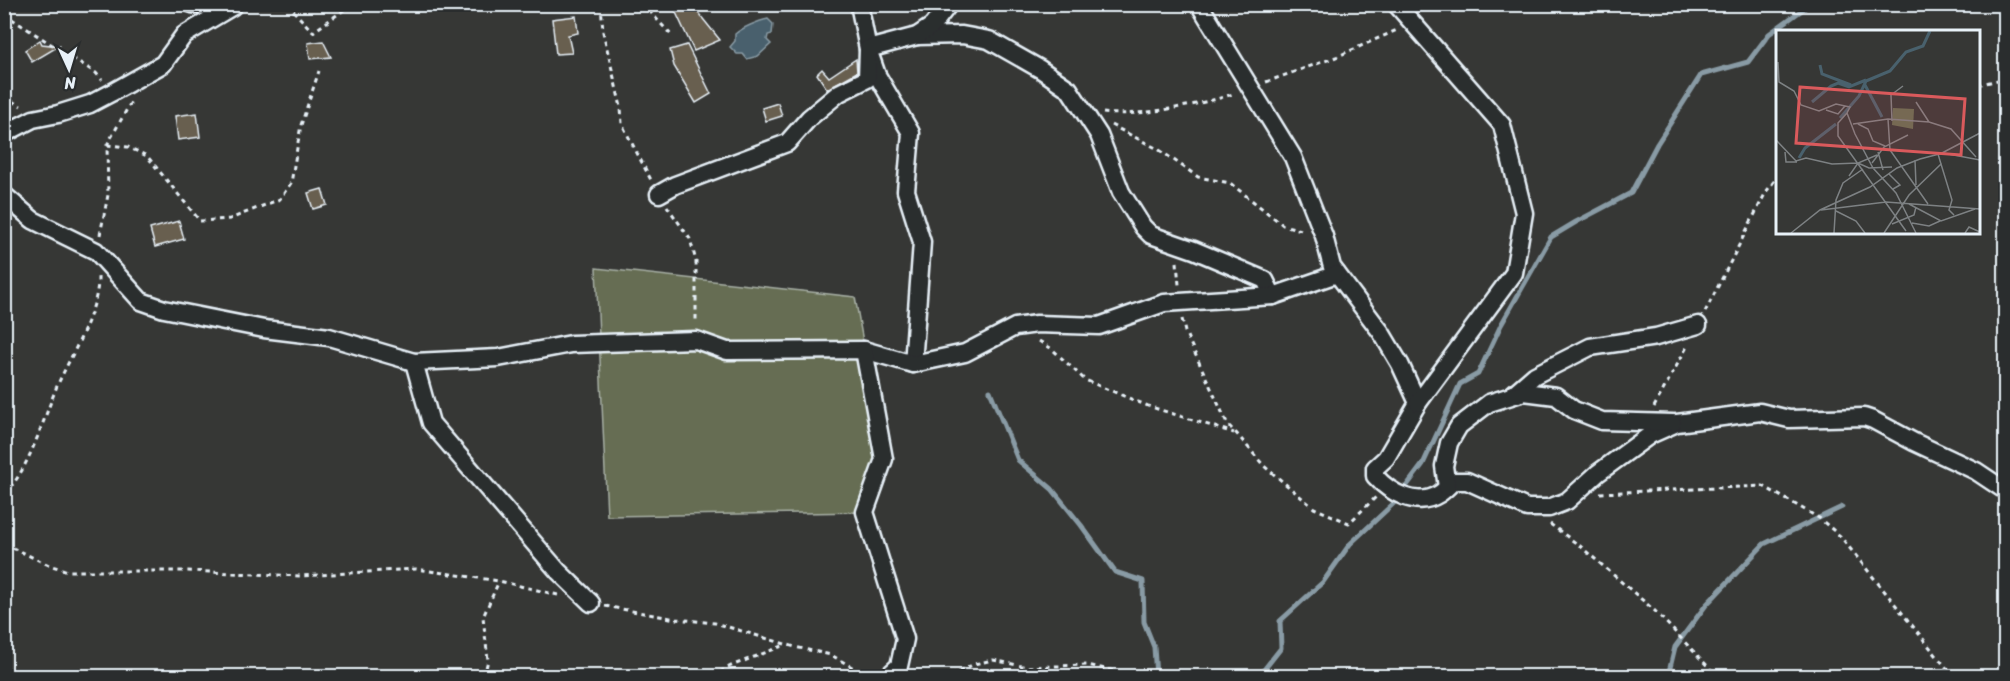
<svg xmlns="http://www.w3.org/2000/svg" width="2010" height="681" font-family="Sriracha,sans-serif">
	<rect width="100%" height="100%" fill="#363735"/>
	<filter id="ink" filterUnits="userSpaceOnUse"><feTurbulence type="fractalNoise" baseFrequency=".0167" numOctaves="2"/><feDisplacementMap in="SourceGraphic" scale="12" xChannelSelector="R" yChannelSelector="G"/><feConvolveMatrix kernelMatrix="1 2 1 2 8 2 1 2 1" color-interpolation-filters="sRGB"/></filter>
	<g filter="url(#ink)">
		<path fill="#666d52" stroke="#a7afa5" stroke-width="1.5" d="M596 268 855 297 884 459 865 512 607 516Z"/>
		<path fill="#49616d" stroke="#899ba5" stroke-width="1.5" d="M768 19 773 24 772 34 768 35 767 40 771 44 758 56 747 59 743 54H737L730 47 735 41V34C742 28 758 21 768 19Z"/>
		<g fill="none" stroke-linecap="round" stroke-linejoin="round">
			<g stroke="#899ba5" stroke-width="5">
				<path d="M990 391 1018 460 1052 489 1081 525 1115 572 1143 581 1144 622 1154 647 1156 676"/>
				<path d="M1259 676 1281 648 1280 621 1323 582 1350 544 1393 504 1423 464 1460 384 1478 374 1501 325 1551 237 1576 222 1631 193 1657 144 1701 75 1748 62 1769 34 1810 4"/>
				<path d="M1668 676 1675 647 1706 605 1764 544 1842 507"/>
			</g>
		</g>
		<g fill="#685e4f" stroke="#e8f1f8" stroke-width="1.5">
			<path d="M672 4H691L720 40 694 51Z"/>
			<path d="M576 16 578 33 568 35 572 53 556 54 552 19Z"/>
			<path d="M40 40 42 44 59 46 32 62 25 50Z"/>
			<path d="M323 41 331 57 310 59 308 43Z"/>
			<path d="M687 45 711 94 696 103 674 66 670 50Z"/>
			<path d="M856 59 857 72 827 89 817 74 822 69 829 77Z"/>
			<path d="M778 103 782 116 766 121 762 108Z"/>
			<path d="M197 113 200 137 178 140 175 116Z"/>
			<path d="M322 189 327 205 313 209 308 193Z"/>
			<path d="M179 221 184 239 155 247 150 229Z"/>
		</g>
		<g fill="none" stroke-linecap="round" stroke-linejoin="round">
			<g stroke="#e8f1f8" stroke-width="21">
				<g id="minor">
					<path d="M192 4 214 7 230 6"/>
					<path d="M859 4 868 49 877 75 911 133 906 191 922 242 913 364"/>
					<path d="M1199 4 1293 157 1324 236 1332 267 1381 332 1400 364 1418 403 1386 458 1375 468V476C1390 493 1417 508 1439 494 1445 490 1449 485 1454 481H1467L1527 508H1549L1567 501 1598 473 1650 435 1677 423 1760 412 1789 419 1864 417 1873 420 1914 442 1976 471 2006 491"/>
					<path d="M1396 4 1502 125 1524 213 1514 273 1418 403"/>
					<path d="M917 36 962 35 989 40 1040 69 1069 89 1099 135 1121 192 1143 227 1151 235 1194 250 1265 280 1273 296"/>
					<path d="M4 134 33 119 58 114 90 104 111 93 163 64 184 35 233 6"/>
					<path d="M659 194 675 185 787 143 809 118 839 93 867 79 868 49 917 36 932 26 949 4"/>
					<path d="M4 195 33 220 96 251 141 301 164 309 264 329 329 337 414 362 498 358 571 344 696 340 727 351 864 350 913 364 965 353 1015 327 1037 324 1099 326 1164 303 1273 296 1337 274"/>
					<path d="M864 350 884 459 865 512 905 639 899 666 888 676"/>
					<path d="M414 362 431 423 558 571 591 603"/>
					<path d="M1512 395 1535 375 1590 347 1656 337 1698 325"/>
					<path d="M1447 487 1444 466 1449 443 1459 426 1489 403 1524 392 1556 396 1574 410 1602 421 1673 423"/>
				</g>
			</g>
			<g stroke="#e8f1f8" stroke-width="3" stroke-dasharray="4.5 4.5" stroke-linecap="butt">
				<path d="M287 4 313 32 352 4"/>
				<path d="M601 4 603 32 621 107 622 124 651 180"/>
				<path d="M643 4 673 37"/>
				<path d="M4 14 96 73 102 80"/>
				<path d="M1266 82 1336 57 1397 30"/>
				<path d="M1978 85 2006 78"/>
				<path d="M4 97 21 106"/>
				<path d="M1103 113C1135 117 1204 105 1235 93"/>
				<path d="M1111 125 1158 149 1198 177 1230 183 1283 225 1305 231"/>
				<path d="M107 145 128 147 147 156 200 221 230 219 280 199 291 183 301 125 319 71"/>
				<path d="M667 206 690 239 696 261V324"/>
				<path d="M100 235 108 195 107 145 131 102"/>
				<path d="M1177 262 1179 285"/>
				<path d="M1705 312 1766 192 1778 176"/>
				<path d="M1182 319 1185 332 1228 425 1236 433 1264 466 1314 508 1349 523 1376 497"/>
				<path d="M1039 341 1052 349 1085 380 1148 406 1234 433"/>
				<path d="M1654 407 1688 345"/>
				<path d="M1600 493 1763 486 1819 518 1840 536 1953 676"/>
				<path d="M4 494C28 473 45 415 57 386 71 355 99 311 98 277"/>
				<path d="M1550 524 1580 546 1655 611 1717 676"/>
				<path d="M4 544 49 565 68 571H188L300 576 416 569 499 581 558 595"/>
				<path d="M605 606 676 619 715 623 795 647 831 655 868 676"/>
				<path d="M484 676 488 660 483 617 499 581"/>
				<path d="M712 676 731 666 785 645"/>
				<path d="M951 676 974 664 993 660 1027 667 1087 665 1138 676"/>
			</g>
			<use href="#minor" stroke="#2a2d2e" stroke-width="16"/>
		</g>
	</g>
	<g transform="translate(1776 30)">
		<rect width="204" height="204" fill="#363735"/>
		<path d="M117 78 138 79 137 99 116 95Z" fill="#666d52"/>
		<path fill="none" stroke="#49616d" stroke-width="3" d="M44 35 46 44 75 55M89 55 106 87M36 72 55 56 62 53 73 57 90 50M64 88 83 66 90 51 114 41 130 22 147 16 154 1M23 128 29 118 60 94"/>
		<path fill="none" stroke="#7d8183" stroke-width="1.5" d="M2 32 3 52 18 61 25 75 43 81 60 74 74 77 71 83 79 104 97 138 120 163 140 203M140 72 153 92M50 80 62 84 69 76M71 83 62 93V106L130 201M112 89 114 120 152 174M116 91 115 65 127 56M77 94 112 89 153 92 175 99 200 127M82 94 92 99 97 111 109 116M0 110 20 131 30 128 56 134 82 133 93 138 116 137M9 122 10 132H21M102 122 107 140M166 123 204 103M139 130 140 155M96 133 108 117 132 105M165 134 176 170 173 180 178 185M113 144 124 155 117 159M73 146 82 133 101 125M133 174 165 191 199 179M45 180 110 172 204 179M60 181 80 191 89 203M136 193 153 196 164 191M116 194 138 185 140 177M15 203 44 180 94 157 121 138 144 129 167 123 204 130M58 203 60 170 67 153 87 139M108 203 133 165 165 134 162 124M189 203 193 197 204 202"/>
		<path fill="#da5a5c" fill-opacity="0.15" stroke="#da5a5c" stroke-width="3" d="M24 57 189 69 185 125 20 113Z"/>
		<rect width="204" height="204" fill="none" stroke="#e8f1f8" stroke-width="3"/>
	</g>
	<rect width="2010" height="681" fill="none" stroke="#2a2d2e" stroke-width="24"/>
	<rect x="12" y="12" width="1986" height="657" fill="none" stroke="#e8f1f8" stroke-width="2" filter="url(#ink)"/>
	<g transform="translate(69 69) rotate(176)" stroke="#2a2d2e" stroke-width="4.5" paint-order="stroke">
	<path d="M0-4.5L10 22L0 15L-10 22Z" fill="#e8f1f8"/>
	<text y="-9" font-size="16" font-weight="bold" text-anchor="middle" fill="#e8f1f8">N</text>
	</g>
</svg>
